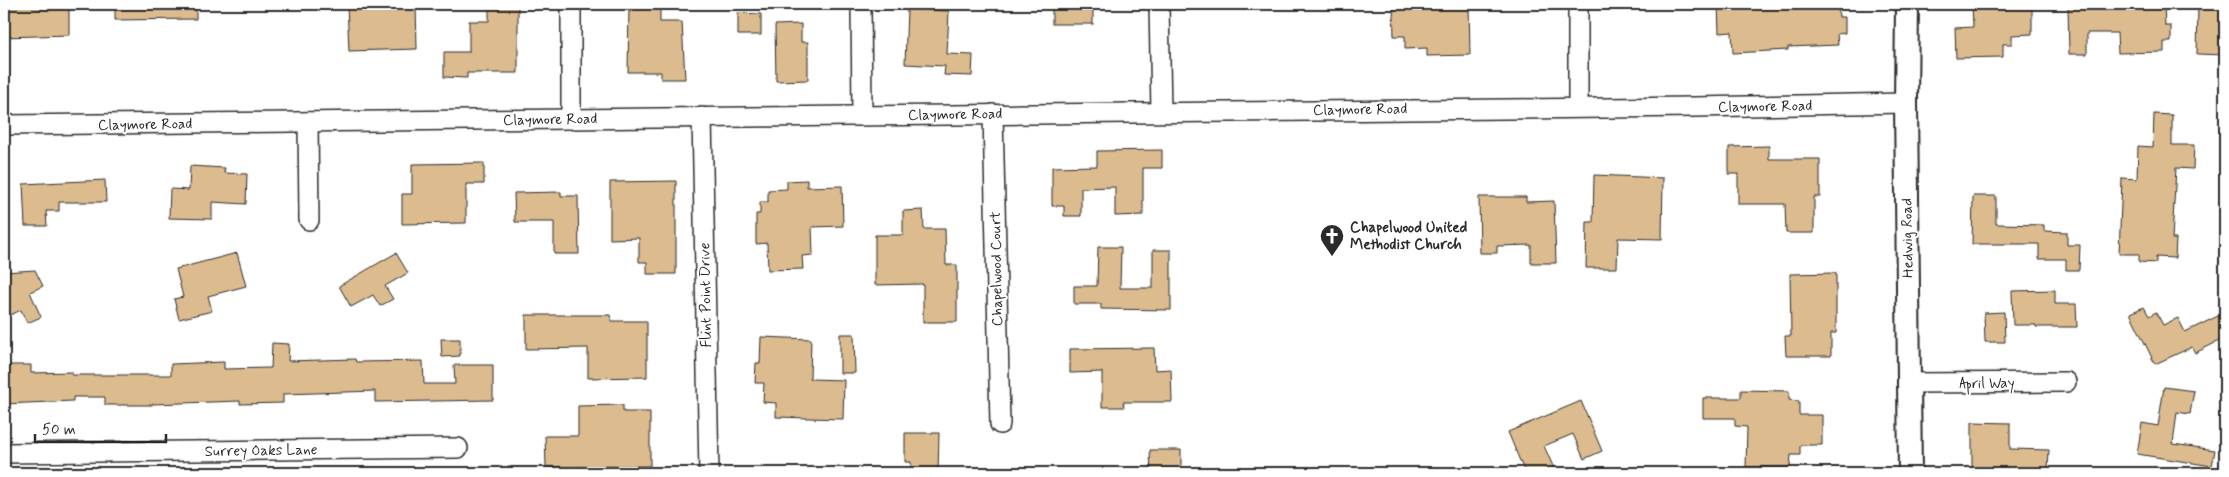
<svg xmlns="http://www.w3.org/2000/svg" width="2229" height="477" font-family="Mynerve,sans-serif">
	<rect width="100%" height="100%" fill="#fff"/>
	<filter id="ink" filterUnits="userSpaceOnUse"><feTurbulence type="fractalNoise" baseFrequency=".02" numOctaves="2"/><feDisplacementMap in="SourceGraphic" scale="10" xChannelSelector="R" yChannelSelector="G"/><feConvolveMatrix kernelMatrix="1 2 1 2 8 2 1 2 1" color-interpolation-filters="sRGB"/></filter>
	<g filter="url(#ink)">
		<g fill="#dcbc8f" stroke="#2b2b2b">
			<path d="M4 4H69V35L4 37Z"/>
			<path d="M115 4H196V19L115 20Z"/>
			<path d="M347 4H416L417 49 349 51Z"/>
			<path d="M489 4H518V73H467V78L444 77V52H469V21H489Z"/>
			<path d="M629 4H660V22H682L685 79H661V72H628Z"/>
			<rect x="1052" y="4" width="41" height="20"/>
			<path d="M1393 4H1469L1470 55 1427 56V48L1405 49V36H1394Z"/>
			<path d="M1718 4H1838L1839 17H1845V33L1837 34 1838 45 1788 47V50L1733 53 1732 32 1719 33Z"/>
			<path d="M2164 4 2165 26H2171V42H2164V52L2118 53 2117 33H2087V54H2069L2068 6Z"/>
			<path d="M2198 4H2225V55L2197 54Z"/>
			<path d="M2032 5V34L2012 35V44H2003V57L1956 58 1955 28 1973 27 1972 6Z"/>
			<path d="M907 9 949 11 947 54 973 55 972 76 944 75 945 66 905 64Z"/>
			<path d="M738 13 761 14V35H738Z"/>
			<path d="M801 24V42H808V80L776 81 775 25Z"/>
			<path d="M2154 114 2172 115V145H2194L2193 169 2176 168 2172 239H2176L2175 258 2156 257V263L2139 262V254H2119L2122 178 2137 179 2138 146 2153 147Z"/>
			<path d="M1769 146V159H1820V197H1814V233H1786L1785 204H1738V174H1729V147Z"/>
			<path d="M1162 150V168H1143V215L1115 216V187L1081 188V216H1064V206H1052V167L1097 166V151Z"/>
			<path d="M484 163V184H466V223L402 224V194H412V164Z"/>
			<path d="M190 166 225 168 224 173 247 174 246 204 212 202V219L169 218 170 189 189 190Z"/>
			<path d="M1594 175 1663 178 1662 239 1618 238 1617 268H1586L1587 222H1593Z"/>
			<path d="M105 180 106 202H59V211H46L47 226H25L23 184Z"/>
			<path d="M807 180V187L842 186 843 226 812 227 813 255 802 256 803 269 768 270 767 243 756 244V214H760V202H768V190L787 189V181Z"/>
			<path d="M676 181V274H647V262H639V238L610 239V182Z"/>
			<path d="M561 192V196H578L579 254H554V222H515L514 193Z"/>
			<path d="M1973 196H1996V224L2044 225V231L2067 232V245H2080L2079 270H2066V259H2039V244H1972Z"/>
			<path d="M1479 197H1526V202L1554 201 1556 263H1531V245L1497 246V253H1480Z"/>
			<path d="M923 210 924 229H945L946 265H957V322H923V284L875 285V235H903V211Z"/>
			<path d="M1098 247H1121L1120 288H1153V250H1171V310L1101 309V304H1074V286H1097Z"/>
			<path d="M237 253 246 286 208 296 212 311 179 319 174 299 183 297 176 269Z"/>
			<path d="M396 253 408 273 385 286 393 299 380 306 373 295 351 307 339 286Z"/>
			<path d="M35 270 43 286 30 292 41 317 27 323 21 310 4 318V272Z"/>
			<path d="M1836 273V333H1831V356H1786L1785 336H1791L1790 274Z"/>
			<path d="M2055 290V304H2076L2077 327H2036V325H2013L2012 291Z"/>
			<path d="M2144 307 2149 316 2156 312 2163 325 2178 318 2185 332 2220 315 2225 326V338L2195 353 2192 347 2155 364 2130 313Z"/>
			<path d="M2004 312 2005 342H1985L1984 313Z"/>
			<path d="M526 315H610L611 321H647V377L588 378V348L526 349Z"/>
			<path d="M840 334H854L855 373H840Z"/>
			<path d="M761 337 811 339 810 379 844 380 843 419 776 417V403L763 402 764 383H755L756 363H760Z"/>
			<path d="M441 339H460V356L442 357Z"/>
			<path d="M272 343 289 344 288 361 355 359 356 362 423 361 424 384H455L454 365H493V400L375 402V391L283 394V403L240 404V401L152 404V405H105V397H73V401L4 404V365H31V373L72 372V375H171V364L224 362V369L271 368Z"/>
			<path d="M1154 348 1155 370 1171 369 1172 402H1123L1124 407H1102V372L1070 373V349Z"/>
			<path d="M2164 387 2194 391 2190 414 2177 412 2173 444 2215 450 2212 466 2137 454 2142 423 2158 426Z"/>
			<path d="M1741 390 1789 391V400L1799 401V415H1822V445H1800V455H1791L1790 467H1746L1747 427 1735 426V418H1703V398H1741Z"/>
			<path d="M1581 401 1602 451 1584 459 1573 434 1544 446 1556 473H1525L1508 432Z"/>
			<path d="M623 405V412H650V466L546 467 545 436H578V406Z"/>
			<path d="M1972 422 2010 423V449L2049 450 2048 470H1972Z"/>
			<path d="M905 433H939L938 473H911V462H905Z"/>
			<path d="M1150 450H1181V473H1151Z"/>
		</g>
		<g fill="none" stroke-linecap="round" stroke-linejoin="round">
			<g stroke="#2b2b2b" stroke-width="22">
				<g id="minor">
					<path d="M571 4V119"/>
					<path d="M861 4 862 115"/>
					<path d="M1159 4 1161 112"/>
					<path d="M1578 4V107"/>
					<path d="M993 114 1000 424"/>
					<path d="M702 117 709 473"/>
					<path d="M308 122 309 220"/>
					<path d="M4 125 1695 107 1906 103"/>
					<path d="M1909 383 2066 382"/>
					<path d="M4 453 458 448"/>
				</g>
			</g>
			<g stroke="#2b2b2b" stroke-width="26">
				<path id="tertiary" d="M1907 4 1906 103 1910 473"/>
			</g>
			<use href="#minor" stroke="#fff" stroke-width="19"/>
			<use href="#tertiary" stroke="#fff" stroke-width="22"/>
		</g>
	</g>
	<defs>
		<g id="church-pin" transform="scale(1.25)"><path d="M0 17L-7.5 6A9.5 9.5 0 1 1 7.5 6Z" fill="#2b2b2b" stroke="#fff"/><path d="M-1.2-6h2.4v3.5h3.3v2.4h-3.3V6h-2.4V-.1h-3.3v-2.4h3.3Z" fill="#fff"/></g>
	</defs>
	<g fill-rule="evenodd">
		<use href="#church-pin" x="1332" y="236"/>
	</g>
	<g text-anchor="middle" stroke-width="4" stroke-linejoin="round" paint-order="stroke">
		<g font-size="15" fill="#2b2b2b" stroke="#fff">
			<text transform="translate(1765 106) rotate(-1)" y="5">Claymore Road</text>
			<text transform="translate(1360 109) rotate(-1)" y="5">Claymore Road</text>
			<text transform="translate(955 114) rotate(-1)" y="5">Claymore Road</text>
			<text transform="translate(550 119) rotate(-1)" y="5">Claymore Road</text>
			<text transform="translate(145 124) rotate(-1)" y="5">Claymore Road</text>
			<text transform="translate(1907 238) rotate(-91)" y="5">Hedwig Road</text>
			<text transform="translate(996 269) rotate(-91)" y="5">Chapelwood Court</text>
			<text transform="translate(705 295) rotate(-91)" y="5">Flint Point Drive</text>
			<text x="1987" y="388">April Way</text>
			<text transform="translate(261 450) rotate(-1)" y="5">Surrey Oaks Lane</text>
		</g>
		<g font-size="15" font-weight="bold" fill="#2b2b2b" stroke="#fff" text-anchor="start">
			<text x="1350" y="232">Chapelwood United<tspan x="1350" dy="17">Methodist Church</tspan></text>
		</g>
	</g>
	<rect width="2229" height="477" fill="none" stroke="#fff" stroke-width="20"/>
	<rect x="10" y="10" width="2209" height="457" fill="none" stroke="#2b2b2b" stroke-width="2" filter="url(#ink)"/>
	<path d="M35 434v8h131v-8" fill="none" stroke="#2b2b2b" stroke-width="2.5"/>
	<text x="42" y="434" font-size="15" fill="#2b2b2b" stroke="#ffffff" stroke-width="4" paint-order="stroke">50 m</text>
</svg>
